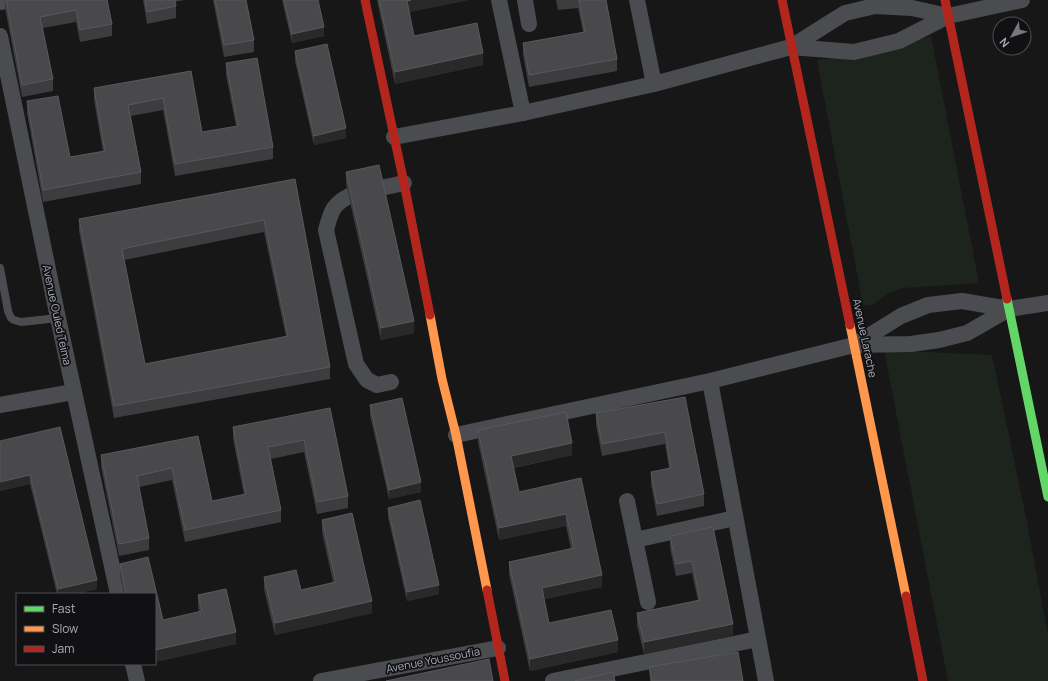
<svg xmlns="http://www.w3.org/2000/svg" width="1048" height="681" font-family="Manrope,sans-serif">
	<rect width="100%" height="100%" fill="#171717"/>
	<g fill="#1d241e">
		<path d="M931 36 979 283 903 288 889 293 873 305H863L817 60 877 53Z"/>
		<path d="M884 350 992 355 1026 517 1048 635V681H948Z"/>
	</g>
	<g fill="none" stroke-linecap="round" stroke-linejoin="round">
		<path stroke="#4b4c50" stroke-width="8" d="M0 268 8 311 11 318 14 320 21 322 58 318"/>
		<g stroke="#4b4c50" stroke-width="16">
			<path d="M499 0 523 113"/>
			<path d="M525 0 529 24"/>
			<path d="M637 0 654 84"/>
			<path d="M0 2 13 0"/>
			<path d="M0 36 58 318 118 594"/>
			<path d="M791 47 854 52 899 41 948 16 1022 0"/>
			<path d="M394 137 523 113 654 84 791 47 845 13 875 6 912 8 948 16"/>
			<path d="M381 188 404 183"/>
			<path d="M349 196C332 205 331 212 326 230L356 364 367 380 377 385 391 382"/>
			<path d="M854 345 901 316 928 305 962 301 1009 309 1048 303"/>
			<path d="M710 381 766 681"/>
			<path d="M0 405 73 392"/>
			<path d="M456 435 710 381 854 345 911 344 939 340 967 333 1009 309"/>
			<path d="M627 501 648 602"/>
			<path d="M635 540 735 518"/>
			<path d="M133 664 137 681"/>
			<path d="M321 681 498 648"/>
			<path d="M553 681 758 639"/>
		</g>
		<path stroke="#63d668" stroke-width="9" d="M1007 299 1048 497"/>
		<g stroke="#ff974d" stroke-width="9">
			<path d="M430 315 442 379 456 435 487 590"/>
			<path d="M850 325 906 596"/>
		</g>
		<g stroke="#b3261e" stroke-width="9">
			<path d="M365 0 404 183 430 315"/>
			<path d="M782 0 850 325"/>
			<path d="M945 0 1007 299"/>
			<path d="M487 590 505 681"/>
			<path d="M906 596 923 681"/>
		</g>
	</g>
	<g fill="#3d3d3f" fill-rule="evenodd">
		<path d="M5 0H107L112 24V36L80 42 76 22 43 28 53 79V91L22 97 5 8Z"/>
		<path d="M143 0H184L175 2 176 6V18L147 24Z"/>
		<path d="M213 0H246L254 40V52L224 57Z"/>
		<path d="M282 0H318L324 36 292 43Z"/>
		<path d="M377 0H468L409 12 414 36 483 65 395 84Z"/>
		<path d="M556 0H606L617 59V71L529 87 523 55V43L583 32 578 8 558 10Z"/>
		<path d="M295 51 346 138 314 145 295 61Z"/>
		<path d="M226 63 273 147V159L175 176 163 110 131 116 141 172V184L43 202 27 113V101L70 157 103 152 94 100V88L191 71 202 132 236 126 226 75Z"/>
		<path d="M346 172 414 333 381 340 346 184Z"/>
		<path d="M295 179 330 367V379L114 418 79 231V219ZM264 232 286 337 145 364 124 260Z"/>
		<path d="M685 397 704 494V506L657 516 651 484V472L669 468 665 444 602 456 596 425V413Z"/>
		<path d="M370 405 421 492 389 499 370 415Z"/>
		<path d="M330 408 348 496V508L317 514 304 452 271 459 281 510V522L185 542 172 480 139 487 149 538V550L119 556 101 467V455L198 436 212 501 244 495 233 439V427Z"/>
		<path d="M60 427 97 589 76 594H57L30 484 0 491Z"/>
		<path d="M478 430 572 455 514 468 519 492 581 478 602 587 544 599 549 623 618 652 530 671 509 574V562L571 549 566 526 499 540 478 442Z"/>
		<path d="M388 508 439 594 407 601 388 517Z"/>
		<path d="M322 520 372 613 275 635 264 589V577L301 590 333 582 322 532Z"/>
		<path d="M713 527 733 636 644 654 637 625V613L698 601 692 573 676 576 670 548V536Z"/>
		<path d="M148 557 163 620 199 612 198 607V595L226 589 236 632V644L155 662V594H124L120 576V564Z"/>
		<path d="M649 667 743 681H650Z"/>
	</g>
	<g fill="#29292a">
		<path d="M411 0H468L407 13V1Z"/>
		<path d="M324 27V36L292 43V34Z"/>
		<path d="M483 53V65L395 84V72Z"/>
		<path d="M346 128V138L314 145V136Z"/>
		<path d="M414 321V333L381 340V328Z"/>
		<path d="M572 443V455L511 468V456Z"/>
		<path d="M30 475V484L0 491V482Z"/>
		<path d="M421 482V492L389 499V490Z"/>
		<path d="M566 514V526L499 540V528Z"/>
		<path d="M602 575V587L542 600V588Z"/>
		<path d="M97 580V589L76 594H58V589Z"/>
		<path d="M439 585V594L407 601V592Z"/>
		<path d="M372 601V613L275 635V623Z"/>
		<path d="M733 624V636L644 654V642Z"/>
		<path d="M236 632V644L155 662V650Z"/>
		<path d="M618 640V652L530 671V659Z"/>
	</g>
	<g fill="#49494c" stroke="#58595d" fill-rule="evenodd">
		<path d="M6 0H107L112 24 80 30 76 10 40 17 53 79 22 85Z"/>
		<path d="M145 0H175L176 6 147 12Z"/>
		<path d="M215 0H246L254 40 224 45Z"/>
		<path d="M284 0H318L324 27 292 34Z"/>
		<path d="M379 0H411L407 1 414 36 477 23 483 53 395 72Z"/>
		<path d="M579 0H606L617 59 529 75 523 43 585 32Z"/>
		<path d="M327 44 346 128 314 136 295 51Z"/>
		<path d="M257 58 273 147 175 164 163 98 128 105 141 172 43 190 27 101 58 96 70 157 105 151 94 88 191 71 202 132 238 126 226 63Z"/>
		<path d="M379 165 414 321 381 328 346 172Z"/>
		<path d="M295 179 330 367 114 406 79 219ZM264 220 288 336 145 364 122 249Z"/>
		<path d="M685 397 704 494 657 504 651 472 671 468 665 432 602 444 596 413Z"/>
		<path d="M402 398 421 482 389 490 370 405Z"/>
		<path d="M330 408 348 496 317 502 304 440 268 447 281 510 185 530 172 468 137 476 149 538 119 544 101 455 198 436 212 501 246 494 233 427Z"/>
		<path d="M566 412 572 443 511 456 519 492 581 478 602 575 542 588 549 623 611 610 618 640 530 659 509 562 574 548 566 514 499 528 478 430Z"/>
		<path d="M60 427 97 580 58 589 30 475 0 482V441Z"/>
		<path d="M420 500 439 585 407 592 388 508Z"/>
		<path d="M352 513 372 601 275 623 264 577 296 570 301 590 336 582 322 520Z"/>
		<path d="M713 527 733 624 644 642 637 613 700 600 692 561 676 564 670 536Z"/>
		<path d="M148 557 163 620 202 611 198 595 226 589 236 632 155 650V594H126L120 564Z"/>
		<path d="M738 652 743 681H652L649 667Z"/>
		<path d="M489 659 493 681H386Z"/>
		<path d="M613 672 615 681H575Z"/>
	</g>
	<g text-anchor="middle" stroke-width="3.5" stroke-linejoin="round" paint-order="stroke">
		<g font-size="11" fill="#a8adb8" stroke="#111113">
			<text transform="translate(57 315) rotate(78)" y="4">Avenue Ouled Teima</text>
			<text transform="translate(865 338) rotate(78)" y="4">Avenue Larache</text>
			<text transform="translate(433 660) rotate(-11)" y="4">Avenue Youssoufia</text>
		</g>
	</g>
	<rect x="16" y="593" width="140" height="72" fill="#111113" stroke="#4d4f55"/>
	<rect x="24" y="606" width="20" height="6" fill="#63d668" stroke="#4d4f55"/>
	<text x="52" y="613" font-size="12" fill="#a8adb8">Fast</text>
	<rect x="24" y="626" width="20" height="6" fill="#ff974d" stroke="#4d4f55"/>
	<text x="52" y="633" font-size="12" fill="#a8adb8">Slow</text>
	<rect x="24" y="646" width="20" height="6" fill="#b3261e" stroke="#4d4f55"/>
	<text x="52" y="653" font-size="12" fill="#a8adb8">Jam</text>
	<g transform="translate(1012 36) rotate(230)"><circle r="19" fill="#111113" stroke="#4d4f55"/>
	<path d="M0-3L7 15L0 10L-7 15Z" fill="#757880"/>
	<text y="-6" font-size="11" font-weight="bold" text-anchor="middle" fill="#a8adb8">N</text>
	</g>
</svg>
